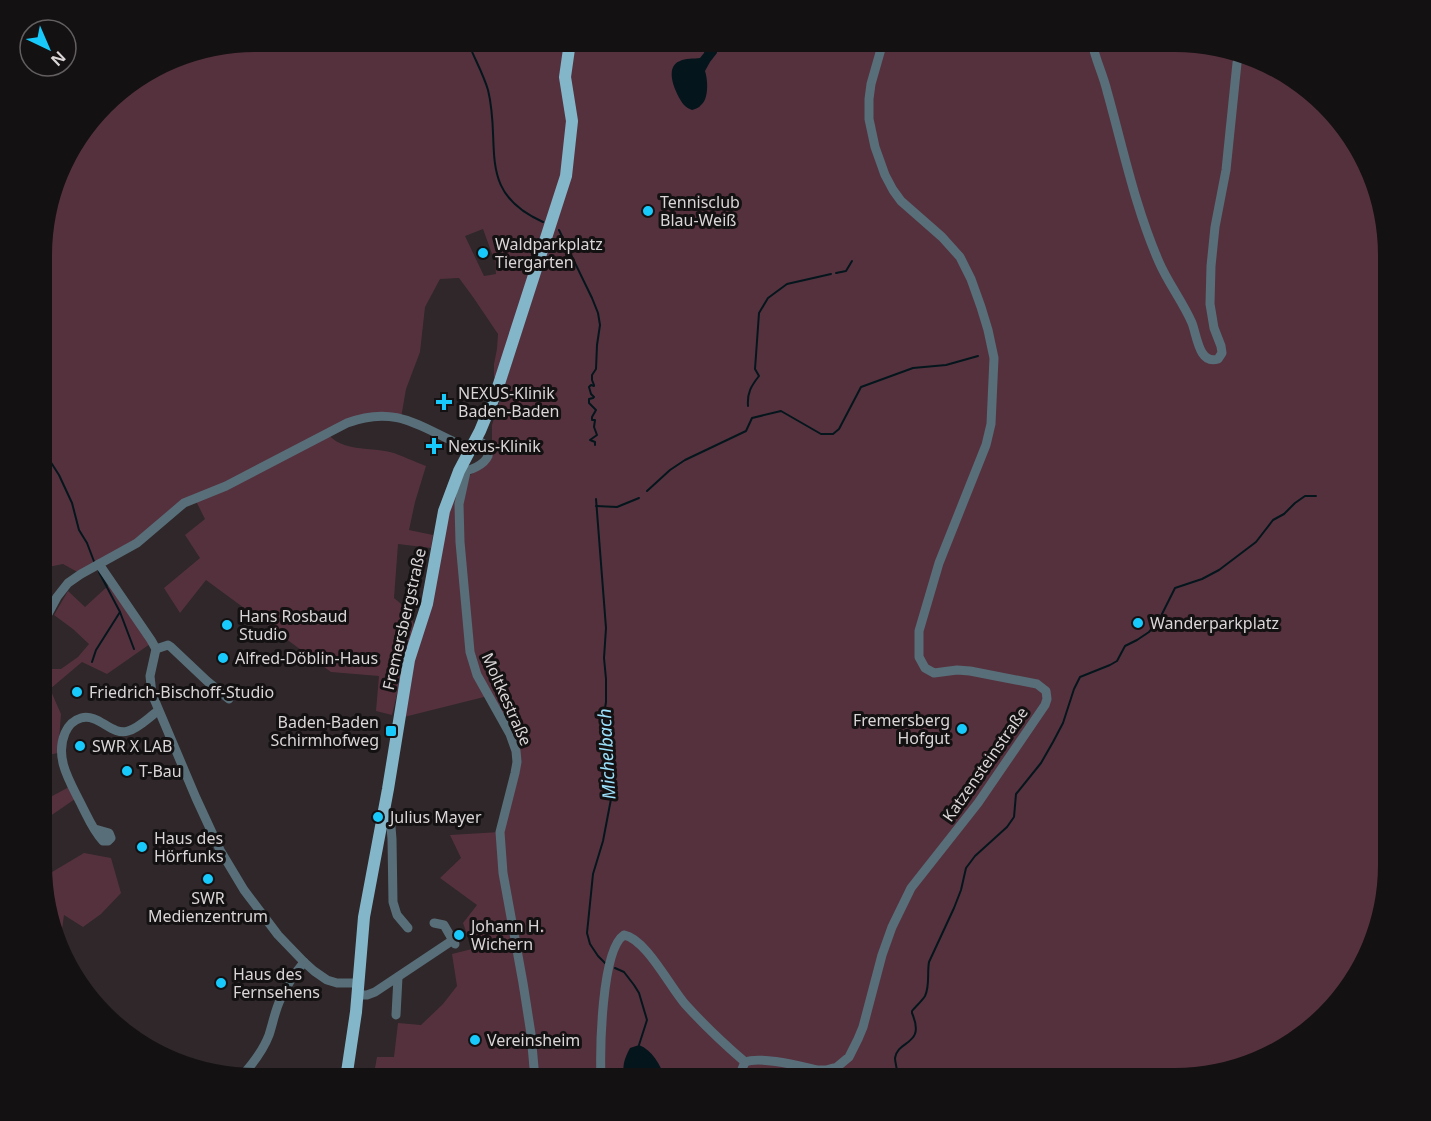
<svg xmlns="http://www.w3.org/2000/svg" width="1431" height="1121" font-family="'Noto Sans',sans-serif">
	<rect width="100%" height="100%" fill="#2f2729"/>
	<g fill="#55313e" fill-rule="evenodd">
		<path d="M256 42H1189L1257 58 1316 95 1367 161 1389 255V880L1373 947 1336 1006 1257 1063 1175 1079H665L664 1076 622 1070 624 1079H373L377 1057H394L398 1023 421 1025 443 1004 457 986 452 954 472 949 463 923 477 905 440 878 461 858 450 835 500 832 516 751 488 696 404 717 417 643 454 492 469 476 486 464 492 455V425L538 281 501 379 494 377V364L497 349 498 334 473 297 459 278 440 279 425 307 420 352 406 389 401 418 384 416 327 433C342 452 369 447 390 452 402 455 414 462 426 466L415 502 409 530 433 535 431 548 398 544 394 598 406 608 414 624 392 715 376 711 379 676 331 672 206 580 180 613 164 588 200 558 185 535 205 519 196 501 190 499 147 535 81 574 63 564 43 568 44 227 70 149 115 95 187 53ZM483 229 495 262 496 274 484 276 465 236Z"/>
		<path d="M109 585 150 644 107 674 82 662 50 689 61 714 58 753 43 756V669H61L78 657 89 644 73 629 54 615 68 591 85 607Z"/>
		<path d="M69 787 75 799 43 821V801Z"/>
		<path d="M84 853 111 858 121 893 101 914 83 927 64 915 60 944 42 878Z"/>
	</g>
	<g fill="#04161c">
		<path d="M711 42H714L717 44V53L710 62 705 71C708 80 709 99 701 105 699 108 695 109 692 110 689 109 686 107 684 105 676 95 663 67 680 61 685 58 694 59 700 58L704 53 706 44Z"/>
		<path d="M639 1045C652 1050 661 1065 665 1079H624C622 1066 624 1059 630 1048Z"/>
	</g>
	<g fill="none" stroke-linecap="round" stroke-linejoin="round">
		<g stroke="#04161c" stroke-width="2">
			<path d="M468 42C474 58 483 73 488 90 502 145 475 192 543 222"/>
			<path d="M559 230 592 298 598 313 600 325 597 345 596 369 592 375V380L594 385V386L591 385 589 387 591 394 594 397 593 398 589 399V403L596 410 592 417V420H595L594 427 597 435 590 440 595 442V445"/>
			<path d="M836 273 846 271 852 261"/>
			<path d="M748 406C747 393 751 386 759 376L755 369 759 313 768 298 787 284 831 274"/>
			<path d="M43 450 59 475 72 503 79 530 87 543 95 564"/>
			<path d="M647 491 670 470 685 460 746 431 752 418 781 411 821 434H833L839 429 861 387 913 368 946 365 978 356"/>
			<path d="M596 499 606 628 604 658 606 679V702L603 721V753L609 771V795L611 799 603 841 593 874 587 933 590 944 598 956 606 964"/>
			<path d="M596 506 617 507 639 498"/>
			<path d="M99 572 120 612 134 649"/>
			<path d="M92 662 96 650 120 612"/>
			<path d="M615 968 624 972 634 985 639 993 647 1020 639 1045"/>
			<path d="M892 1079 897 1072C897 1068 895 1062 895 1058 898 1039 926 1046 912 1013V1011C916 1006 922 1001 925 996 930 986 927 972 929 962L954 908 961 890 966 868 975 856 1007 827 1014 817 1016 794 1041 763 1053 742 1063 723 1074 689 1080 677 1110 665 1117 661 1125 646 1137 640 1149 632 1159 620 1175 588 1202 579 1219 570 1256 542 1273 520 1284 514 1295 503 1305 496H1316"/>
		</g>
		<g stroke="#586f79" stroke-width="9">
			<path d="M1092 42C1095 59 1103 74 1107 91 1123 148 1135 207 1159 262 1168 283 1183 302 1192 323 1197 336 1199 365 1218 359L1222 353 1221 346 1214 328 1210 304 1211 266 1215 227 1226 170 1237 63 1240 54"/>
			<path d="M462 471C470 471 484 465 488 456 489 453 488 450 487 446L476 439"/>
			<path d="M466 472 459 504 460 542 470 652 477 675 510 734 516 751 517 762 515 773 500 832 503 873 523 983 531 1034 535 1079"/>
			<path d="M99 564 151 640 156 649 150 676 152 694 196 798 220 850 244 890 278 935 304 962 314 971 327 980 337 983H359"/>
			<path d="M43 623 57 597 68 583 81 574 137 543 184 503 226 486 347 423C400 403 424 431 471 449"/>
			<path d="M156 649 168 645 171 647 207 681 229 699"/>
			<path d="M384 812 390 815 392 839 393 902 397 915 408 928"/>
			<path d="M95 829 109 833 111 838 108 841H103C94 832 88 818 82 806 71 783 54 759 65 733 68 726 74 720 81 718 99 713 111 736 128 731 139 728 149 717 158 711"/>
			<path d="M434 923 444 925 455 944"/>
			<path d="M358 995H367L375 992 453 940"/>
			<path d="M396 1015 398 977"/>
			<path d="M745 1062C761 1056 799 1066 817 1070H826L837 1067 849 1057 858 1039 863 1027 882 955 892 927 911 888 978 803 1045 705 1047 699 1046 691 1037 684 970 671 957 670 934 673 925 668 919 657V631L939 563 986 445 991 424 994 358 988 330 981 307 971 279 960 257 942 237 901 201 893 190 885 175 875 147 869 119V99L871 84 883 42"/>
			<path d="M240 1078C252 1065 263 1051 269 1035 273 1023 275 1010 281 998 287 985 295 973 304 962"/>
			<path d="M601 1079C600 1052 601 950 624 935 646 939 670 987 685 1004 704 1025 724 1044 745 1062"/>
			<path d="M741 1079 740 1074 745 1062"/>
		</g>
		<path stroke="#84b6c9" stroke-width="12" d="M346 1079 356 1012 364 917 388 789 409 660 427 604 444 511 459 471 480 431 497 390 566 176 572 121 565 77 570 42"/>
	</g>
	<g fill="#18cafc" stroke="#141112" stroke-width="2">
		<circle cx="648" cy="211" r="6"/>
		<circle cx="483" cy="253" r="6"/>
		<path d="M441 393h6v6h6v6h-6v6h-6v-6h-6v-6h6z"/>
		<path d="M431 437h6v6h6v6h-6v6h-6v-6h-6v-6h6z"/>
		<circle cx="1138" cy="623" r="6"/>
		<circle cx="227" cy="625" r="6"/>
		<circle cx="223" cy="658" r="6"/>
		<circle cx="77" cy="692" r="6"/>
		<circle cx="962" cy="729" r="6"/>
		<rect x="385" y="725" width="12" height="12" rx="3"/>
		<circle cx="80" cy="746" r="6"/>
		<circle cx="127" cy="771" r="6"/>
		<circle cx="378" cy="817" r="6"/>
		<circle cx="142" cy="847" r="6"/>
		<circle cx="208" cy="879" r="6"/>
		<circle cx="459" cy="935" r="6"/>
		<circle cx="221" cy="983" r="6"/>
		<circle cx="475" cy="1040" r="6"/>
	</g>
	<g text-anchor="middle" stroke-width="6" stroke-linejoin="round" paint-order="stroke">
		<g font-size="16" fill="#dad5d6" stroke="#141112" text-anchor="start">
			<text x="660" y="208">Tennisclub<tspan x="660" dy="18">Blau-Weiß</tspan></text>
			<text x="495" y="250">Waldparkplatz<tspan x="495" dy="18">Tiergarten</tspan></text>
			<text x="458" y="399">NEXUS-Klinik<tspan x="458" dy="18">Baden-Baden</tspan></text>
			<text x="448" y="452">Nexus-Klinik</text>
			<text x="239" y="622">Hans Rosbaud<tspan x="239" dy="18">Studio</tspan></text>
			<text x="1150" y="629">Wanderparkplatz</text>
			<text x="235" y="664">Alfred-Döblin-Haus</text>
			<text x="89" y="698">Friedrich-Bischoff-Studio</text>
			<text x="950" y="726" text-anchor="end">Fremersberg<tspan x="950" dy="18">Hofgut</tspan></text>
			<text x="379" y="728" text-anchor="end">Baden-Baden<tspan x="379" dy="18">Schirmhofweg</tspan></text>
			<text x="92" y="752">SWR X LAB</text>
			<text x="139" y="777">T-Bau</text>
			<text x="390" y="823">Julius Mayer</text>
			<text x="154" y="844">Haus des<tspan x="154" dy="18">Hörfunks</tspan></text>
			<text x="208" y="904" text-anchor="middle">SWR<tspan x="208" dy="18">Medienzentrum</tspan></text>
			<text x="471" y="932">Johann H.<tspan x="471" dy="18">Wichern</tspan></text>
			<text x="233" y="980">Haus des<tspan x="233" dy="18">Fernsehens</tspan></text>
			<text x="487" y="1046">Vereinsheim</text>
		</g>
		<g font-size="16" fill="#dad5d6" stroke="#141112">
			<text transform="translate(404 619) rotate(-77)" y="6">Fremersbergstraße</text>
			<text transform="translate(507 699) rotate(66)" y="6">Moltkestraße</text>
			<text transform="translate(985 764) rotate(-55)" y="6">Katzensteinstraße</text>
		</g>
		<g font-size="18" font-style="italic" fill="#9be1fc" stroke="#141112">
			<text transform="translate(607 754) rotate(-93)" y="6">Michelbach</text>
		</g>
	</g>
	<path d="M0 0H1431V1121H0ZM255 52H1175A203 203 0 0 1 1378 255V865A203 203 0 0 1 1175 1068H255A203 203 0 0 1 52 865V255A203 203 0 0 1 255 52Z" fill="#141112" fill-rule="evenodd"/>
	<g transform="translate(48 48) rotate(136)"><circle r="28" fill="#141112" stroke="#635f60" stroke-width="1.5"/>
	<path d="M0-4.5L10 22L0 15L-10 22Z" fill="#18cafc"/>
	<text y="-9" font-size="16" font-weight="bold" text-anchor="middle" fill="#dad5d6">N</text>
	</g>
</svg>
